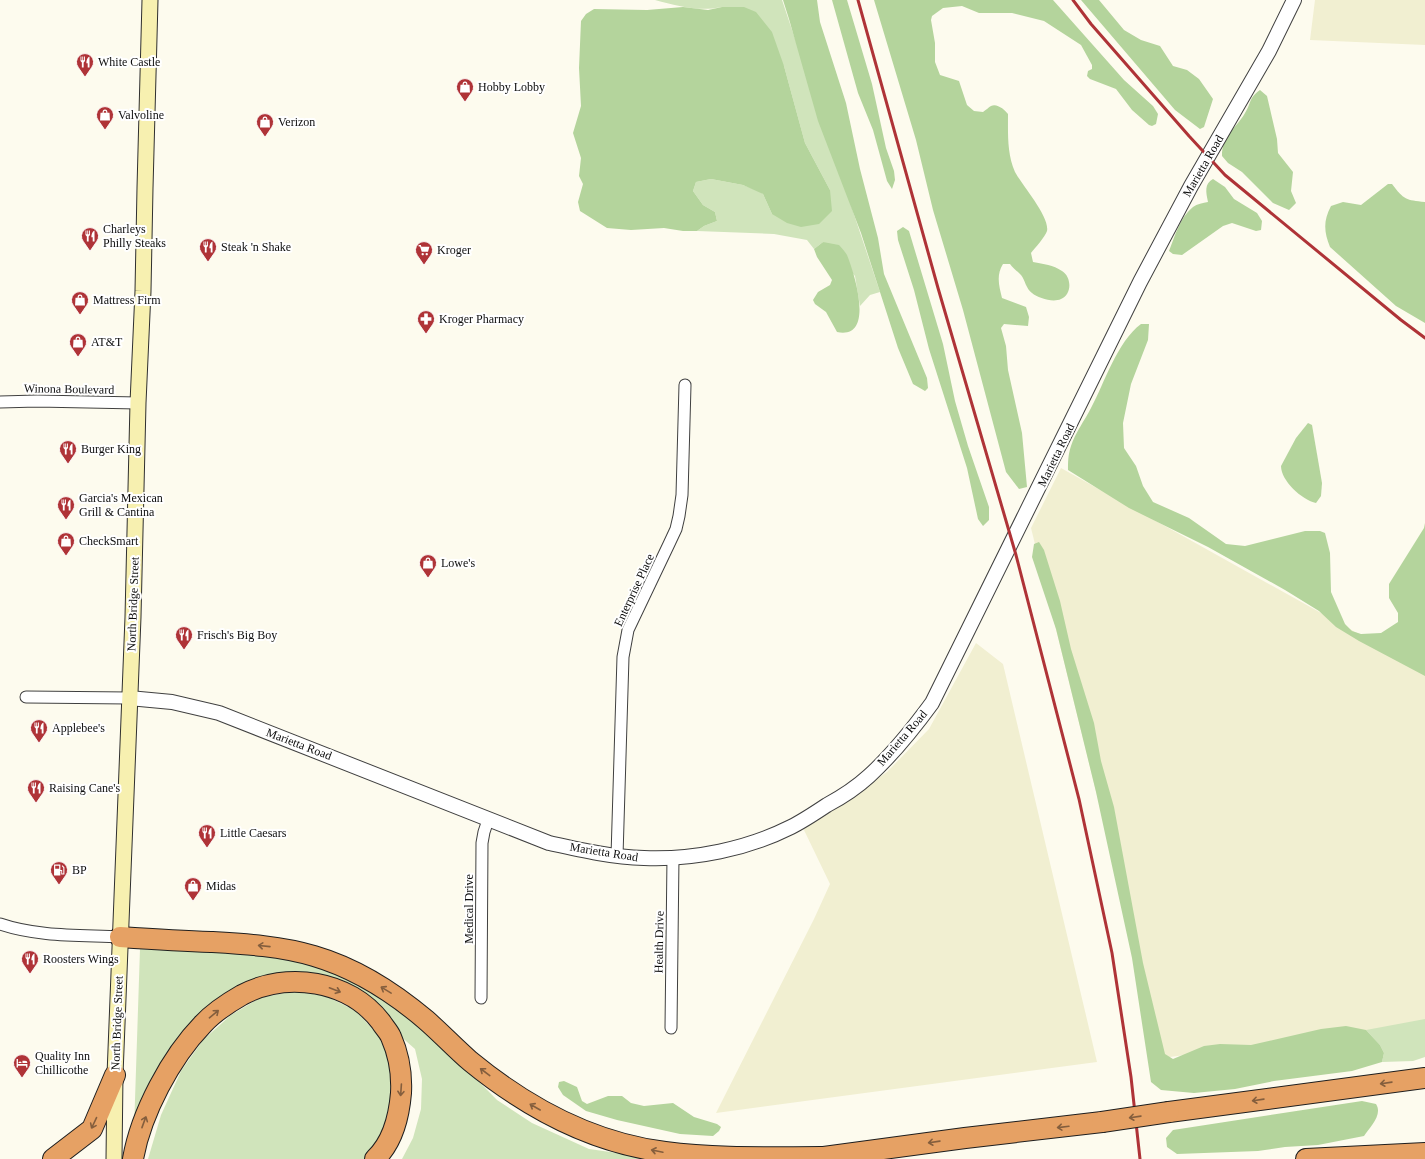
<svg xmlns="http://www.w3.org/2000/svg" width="1425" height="1159" font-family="Georgia,serif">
	<rect width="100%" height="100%" fill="#fdfbee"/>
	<g fill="#f1efd1">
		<path d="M1315 0H1425V45L1310 40Z"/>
		<path d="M1061 468 1425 671V1024L1162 1058 1031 528Z"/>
		<path d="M976 643 1003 664 1097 1062 716 1113 814 919 830 884 803 828 831 811 887 772 929 729Z"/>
	</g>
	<g fill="#d0e4bb">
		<path d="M655 0H782L880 292 870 295 860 306 855 276 823 242 814 249 807 240 774 234 697 231 704 226 717 221 715 212 703 205 693 191 696 182 711 179 743 185 759 191 763 194 772 214 830 190 805 143 784 66 722 7C698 12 678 6 655 0Z"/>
		<path d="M140 949 261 954 297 959 371 986 428 1030 497 1100 532 1123 589 1149 660 1159H402L413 1138 421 1109 422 1079 415 1049 398 1034 350 988 228 996 134 1130Z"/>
		<path d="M293 991 326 996 356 1011 379 1036 392 1067 395 1100 386 1132 367 1159H148L161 1115 181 1071 203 1040 231 1015 260 998Z"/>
		<path d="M1425 1019V1057L1413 1061 1382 1062 1384 1053 1380 1045 1366 1030Z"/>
	</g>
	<g fill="#b4d49c">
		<path d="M783 0H817L820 22 846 103 860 169 878 238 884 274 927 378 928 388 925 391 913 384 898 348 861 233 818 121 789 19Z"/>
		<path d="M832 0H847L872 84 886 148 894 171 895 180 892 189 887 181 873 130 858 93Z"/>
		<path d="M874 0H1053L1124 80 1153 106 1158 114 1156 124 1152 126 1149 125 1132 110 1116 89 1090 79 1087 76 1088 71 1092 69V65L1081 45 1044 21 1012 13H979L962 6 943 8 932 16 931 20 935 43V62L940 75 959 81 967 105 974 111 983 112C986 110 989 107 991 106 997 103 1005 110 1008 114 1008 134 1007 154 1015 172 1022 185 1050 217 1047 231 1045 237 1035 248 1031 253L1033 262C1044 264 1053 265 1062 271 1072 277 1072 295 1061 299 1053 303 1038 298 1032 293 1026 289 1025 280 1021 275 1017 271 1013 268 1010 264H1003C996 275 999 286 1002 298L1026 307 1029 317 1028 326 1004 324 1001 328 1006 346 1008 370 1022 433 1027 487 1019 489 1006 472 963 310 933 210 916 140Z"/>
		<path d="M1081 0H1099L1124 30 1141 40 1160 46 1173 66 1187 70 1199 79 1213 99 1204 127 1200 129 1175 110Z"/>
		<path d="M683 7 708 10 722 7H744L756 12 772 32 784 66 805 143 830 190 832 211 819 224 801 227 787 223 772 214 763 194 743 185 711 179 696 182 693 191 703 205 715 212 717 221 704 226 697 231H683L664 228 631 230 607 228 580 211 578 202 583 184 579 176 581 158 573 133 581 106 579 68 581 21 586 14 594 9 647 10Z"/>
		<path d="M1260 90 1267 96 1277 139 1278 153 1293 172 1291 191 1296 203 1289 210 1273 203 1242 172 1228 163 1222 156C1222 135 1236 129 1245 113 1252 102 1248 99 1260 90Z"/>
		<path d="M1213 179 1225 187 1234 199 1257 213 1262 221 1261 230 1256 231 1232 223 1223 226 1182 255 1173 254 1169 251C1175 236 1180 217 1193 207 1197 204 1203 203 1208 202 1206 192 1204 184 1213 179Z"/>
		<path d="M1388 184H1392C1404 200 1406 200 1425 202V323L1396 306 1330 247C1324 232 1323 221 1331 206L1343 202 1361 205Z"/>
		<path d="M903 227 909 231 943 344 955 401 968 446 989 507V520L983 526 978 519 967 468 929 349 914 290 898 240 897 231Z"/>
		<path d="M823 242 839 245C842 248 845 252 847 255 854 272 876 340 837 332L826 312 815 304 813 300 818 292 830 285 832 280 817 257 814 249Z"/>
		<path d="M1141 324H1149L1148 340 1131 384 1123 423 1124 448 1136 466 1143 486 1153 502 1189 518 1226 544 1245 546 1305 531H1320L1325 533 1330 553 1331 592 1345 624 1352 631 1361 634 1381 633 1398 622V613L1389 598V584L1424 528 1425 523V676L1359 641 1336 627 1319 611 1285 590 1208 547 1129 508 1068 470C1068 462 1068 455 1071 446 1075 433 1085 420 1091 408 1105 382 1117 342 1141 324Z"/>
		<path d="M1308 423 1312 425 1322 483 1321 496 1316 503C1302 500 1281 481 1281 466L1296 438Z"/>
		<path d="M1039 542 1044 550 1060 601 1071 649 1094 723 1101 761 1114 807 1143 963 1165 1054 1173 1059 1204 1046 1220 1044 1251 1045 1321 1029 1346 1026 1366 1030 1380 1045 1384 1053 1382 1062 1352 1071 1274 1081 1235 1089 1194 1093 1161 1090 1151 1082 1132 958 1096 792 1056 629 1032 557 1034 544Z"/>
		<path d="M564 1081 577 1087 582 1101 587 1104 608 1096H622L631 1103 644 1106 673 1103 694 1117 717 1124 721 1127 719 1131 713 1136 680 1134 617 1120 586 1111 563 1095 558 1087 559 1082Z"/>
		<path d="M1362 1101 1376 1104C1383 1115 1370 1127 1364 1136L1318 1145 1285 1147 1258 1151 1177 1154 1167 1147 1166 1138 1173 1130Z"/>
	</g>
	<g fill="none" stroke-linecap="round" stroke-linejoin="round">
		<g stroke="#404040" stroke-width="13">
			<g id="minor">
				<path d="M0 402 37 401 138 403"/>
				<path d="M26 697 129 698"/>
				<path d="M617 856 623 657 628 630 669 544 676 529 679 516 682 495 685 385"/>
				<path d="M0 924C38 937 80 935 120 937"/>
				<path d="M481 998 482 843 484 832 488 820"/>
				<path d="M671 1028 673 857"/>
			</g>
		</g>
		<g stroke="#404040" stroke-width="16">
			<path id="tertiary" d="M129 698 172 702 219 713 549 843C581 850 612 857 644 858 694 860 747 849 791 827 803 821 815 813 827 805 842 797 857 787 869 776 893 754 913 729 932 703L1140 282 1191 186 1269 51 1294 0"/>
		</g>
		<g stroke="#2f2f2f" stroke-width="17">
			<path id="secondary" d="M114 1159 115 1075 133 617 138 403 143 291 145 188 150 0"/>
		</g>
		<g stroke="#1e1e1e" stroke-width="22">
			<g id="motorway">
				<path d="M120 937C150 939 181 941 211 942 245 944 281 946 314 956 355 968 393 992 426 1020 441 1033 455 1048 470 1061 526 1107 593 1143 665 1152 717 1159 770 1157 822 1157"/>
				<path d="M1169 1112 1425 1078"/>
				<path d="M53 1159 92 1129 115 1075"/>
				<path d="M133 1159C141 1113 171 1057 203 1024 214 1012 228 1003 242 995 287 971 349 980 381 1022 384 1027 389 1032 391 1037 399 1055 402 1074 401 1093 399 1117 393 1142 375 1159"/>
				<path d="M809 1159 965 1138 1102 1122"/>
				<path d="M1306 1159 1425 1153"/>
			</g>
		</g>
		<use href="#minor" stroke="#fff" stroke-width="11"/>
		<use href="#tertiary" stroke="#fff" stroke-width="14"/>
		<use href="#secondary" stroke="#f7f0b0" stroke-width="15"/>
		<use href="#motorway" stroke="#e6a164" stroke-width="20"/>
		<g stroke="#af3337" stroke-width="3">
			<path d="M858 0 938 288 1016 555 1079 799 1112 953 1131 1077 1140 1159"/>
			<path d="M1073 0 1091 24 1189 136 1225 175 1401 320 1425 338"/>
		</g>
		<g stroke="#1e1e1e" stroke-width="22" stroke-linecap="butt">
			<path id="motorway-bridge" d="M1102 1122 1169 1112"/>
		</g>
		<use href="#motorway-bridge" stroke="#e6a164" stroke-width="20"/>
	</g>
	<defs><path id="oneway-shaft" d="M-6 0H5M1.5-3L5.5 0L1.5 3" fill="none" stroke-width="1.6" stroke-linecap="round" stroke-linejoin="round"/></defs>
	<g stroke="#845e3d">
		<use href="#oneway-shaft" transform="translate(264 946) rotate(-174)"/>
		<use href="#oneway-shaft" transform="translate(335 990) rotate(21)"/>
		<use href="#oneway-shaft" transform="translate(386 990) rotate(-149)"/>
		<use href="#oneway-shaft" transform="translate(214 1014) rotate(-40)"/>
		<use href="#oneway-shaft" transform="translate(485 1072) rotate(-143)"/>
		<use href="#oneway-shaft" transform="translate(1386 1083) rotate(172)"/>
		<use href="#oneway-shaft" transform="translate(401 1090) rotate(94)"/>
		<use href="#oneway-shaft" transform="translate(1258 1100) rotate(172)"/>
		<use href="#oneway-shaft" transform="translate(535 1107) rotate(-150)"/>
		<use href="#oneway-shaft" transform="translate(1135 1117) rotate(172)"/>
		<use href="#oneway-shaft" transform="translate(144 1122) rotate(-70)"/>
		<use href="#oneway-shaft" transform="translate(94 1123) rotate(115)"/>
		<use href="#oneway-shaft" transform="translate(1063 1127) rotate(173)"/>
		<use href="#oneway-shaft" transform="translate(934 1142) rotate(172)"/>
		<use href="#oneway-shaft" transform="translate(657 1151) rotate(-168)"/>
	</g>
	<defs>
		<g id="restaurant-pin" transform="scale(0.9)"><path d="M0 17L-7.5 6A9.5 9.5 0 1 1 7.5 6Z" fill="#af3337" stroke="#fff"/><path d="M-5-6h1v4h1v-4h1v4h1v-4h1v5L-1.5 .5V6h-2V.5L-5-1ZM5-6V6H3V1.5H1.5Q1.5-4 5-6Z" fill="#fff"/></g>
		<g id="shop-pin" transform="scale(0.9)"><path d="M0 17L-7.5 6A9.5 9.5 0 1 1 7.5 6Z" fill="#af3337" stroke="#fff"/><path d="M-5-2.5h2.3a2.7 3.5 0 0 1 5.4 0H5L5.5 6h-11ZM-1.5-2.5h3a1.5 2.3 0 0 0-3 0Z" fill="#fff"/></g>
		<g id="supermarket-pin" transform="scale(0.9)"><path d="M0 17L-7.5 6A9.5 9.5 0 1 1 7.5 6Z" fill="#af3337" stroke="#fff"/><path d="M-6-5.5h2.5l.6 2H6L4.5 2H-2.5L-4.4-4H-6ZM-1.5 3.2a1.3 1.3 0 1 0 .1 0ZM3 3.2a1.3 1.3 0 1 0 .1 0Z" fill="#fff"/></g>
		<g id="pharmacy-pin" transform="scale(0.9)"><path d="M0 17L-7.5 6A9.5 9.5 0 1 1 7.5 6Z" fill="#af3337" stroke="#fff"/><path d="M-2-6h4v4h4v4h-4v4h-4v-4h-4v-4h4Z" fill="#fff"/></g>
		<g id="fuel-pin" transform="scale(0.9)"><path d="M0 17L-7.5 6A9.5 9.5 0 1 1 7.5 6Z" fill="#af3337" stroke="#fff"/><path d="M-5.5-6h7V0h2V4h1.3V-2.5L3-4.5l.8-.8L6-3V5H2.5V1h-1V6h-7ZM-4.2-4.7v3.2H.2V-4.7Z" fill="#fff"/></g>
		<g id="hotel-pin" transform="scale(0.9)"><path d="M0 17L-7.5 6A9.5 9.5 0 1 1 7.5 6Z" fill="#af3337" stroke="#fff"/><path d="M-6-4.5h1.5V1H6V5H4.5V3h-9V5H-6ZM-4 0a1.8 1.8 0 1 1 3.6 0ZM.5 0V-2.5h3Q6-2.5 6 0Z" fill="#fff"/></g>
	</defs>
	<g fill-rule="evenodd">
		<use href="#restaurant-pin" x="85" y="62"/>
		<use href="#shop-pin" x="465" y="87"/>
		<use href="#shop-pin" x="105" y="115"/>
		<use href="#shop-pin" x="265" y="122"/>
		<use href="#restaurant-pin" x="90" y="236"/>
		<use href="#restaurant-pin" x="208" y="247"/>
		<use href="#supermarket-pin" x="424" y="250"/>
		<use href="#shop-pin" x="80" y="300"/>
		<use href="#pharmacy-pin" x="426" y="319"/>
		<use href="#shop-pin" x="78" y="342"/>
		<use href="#restaurant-pin" x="68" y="449"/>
		<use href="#restaurant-pin" x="66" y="505"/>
		<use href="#shop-pin" x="66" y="541"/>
		<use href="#shop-pin" x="428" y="563"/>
		<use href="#restaurant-pin" x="184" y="635"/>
		<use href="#restaurant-pin" x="39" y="728"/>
		<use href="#restaurant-pin" x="36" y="788"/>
		<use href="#restaurant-pin" x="207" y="833"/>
		<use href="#fuel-pin" x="59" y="870"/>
		<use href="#shop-pin" x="193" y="886"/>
		<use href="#restaurant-pin" x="30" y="959"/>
		<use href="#hotel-pin" x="22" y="1063"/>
	</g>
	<g text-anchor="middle" stroke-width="4" stroke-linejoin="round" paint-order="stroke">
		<g font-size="12" fill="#0d0d0d" stroke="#fff" text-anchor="start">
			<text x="98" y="66">White Castle</text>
			<text x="478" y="91">Hobby Lobby</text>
			<text x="118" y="119">Valvoline</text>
			<text x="278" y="126">Verizon</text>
			<text x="103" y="233">Charleys<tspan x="103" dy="14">Philly Steaks</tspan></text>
			<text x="221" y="251">Steak 'n Shake</text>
			<text x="437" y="254">Kroger</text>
			<text x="93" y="304">Mattress Firm</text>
			<text x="439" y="323">Kroger Pharmacy</text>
			<text x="91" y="346">AT&amp;T</text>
			<text x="81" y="453">Burger King</text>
			<text x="79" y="502">Garcia's Mexican<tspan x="79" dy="14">Grill &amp; Cantina</tspan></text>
			<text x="79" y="545">CheckSmart</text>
			<text x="441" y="567">Lowe's</text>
			<text x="197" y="639">Frisch's Big Boy</text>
			<text x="52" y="732">Applebee's</text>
			<text x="49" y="792">Raising Cane's</text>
			<text x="220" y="837">Little Caesars</text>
			<text x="72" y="874">BP</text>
			<text x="206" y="890">Midas</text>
			<text x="43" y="963">Roosters Wings</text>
			<text x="35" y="1060">Quality Inn<tspan x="35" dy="14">Chillicothe</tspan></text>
		</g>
		<g font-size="12" fill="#0d0d0d" stroke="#fff">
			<text transform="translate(1203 166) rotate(-60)" y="4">Marietta Road</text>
			<text transform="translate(69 389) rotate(1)" y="4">Winona Boulevard</text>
			<text transform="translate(1056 455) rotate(-64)" y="4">Marietta Road</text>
			<text transform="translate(634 590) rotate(-65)" y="4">Enterprise Place</text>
			<text transform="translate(133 604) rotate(-88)" y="4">North Bridge Street</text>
			<text transform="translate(902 738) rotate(-49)" y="4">Marietta Road</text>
			<text transform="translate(299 744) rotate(21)" y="4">Marietta Road</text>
			<text transform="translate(604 852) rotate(9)" y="4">Marietta Road</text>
			<text transform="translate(469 909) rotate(-90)" y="4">Medical Drive</text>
			<text transform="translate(659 942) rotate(-89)" y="4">Health Drive</text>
			<text transform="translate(117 1023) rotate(-88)" y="4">North Bridge Street</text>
		</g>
	</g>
</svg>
